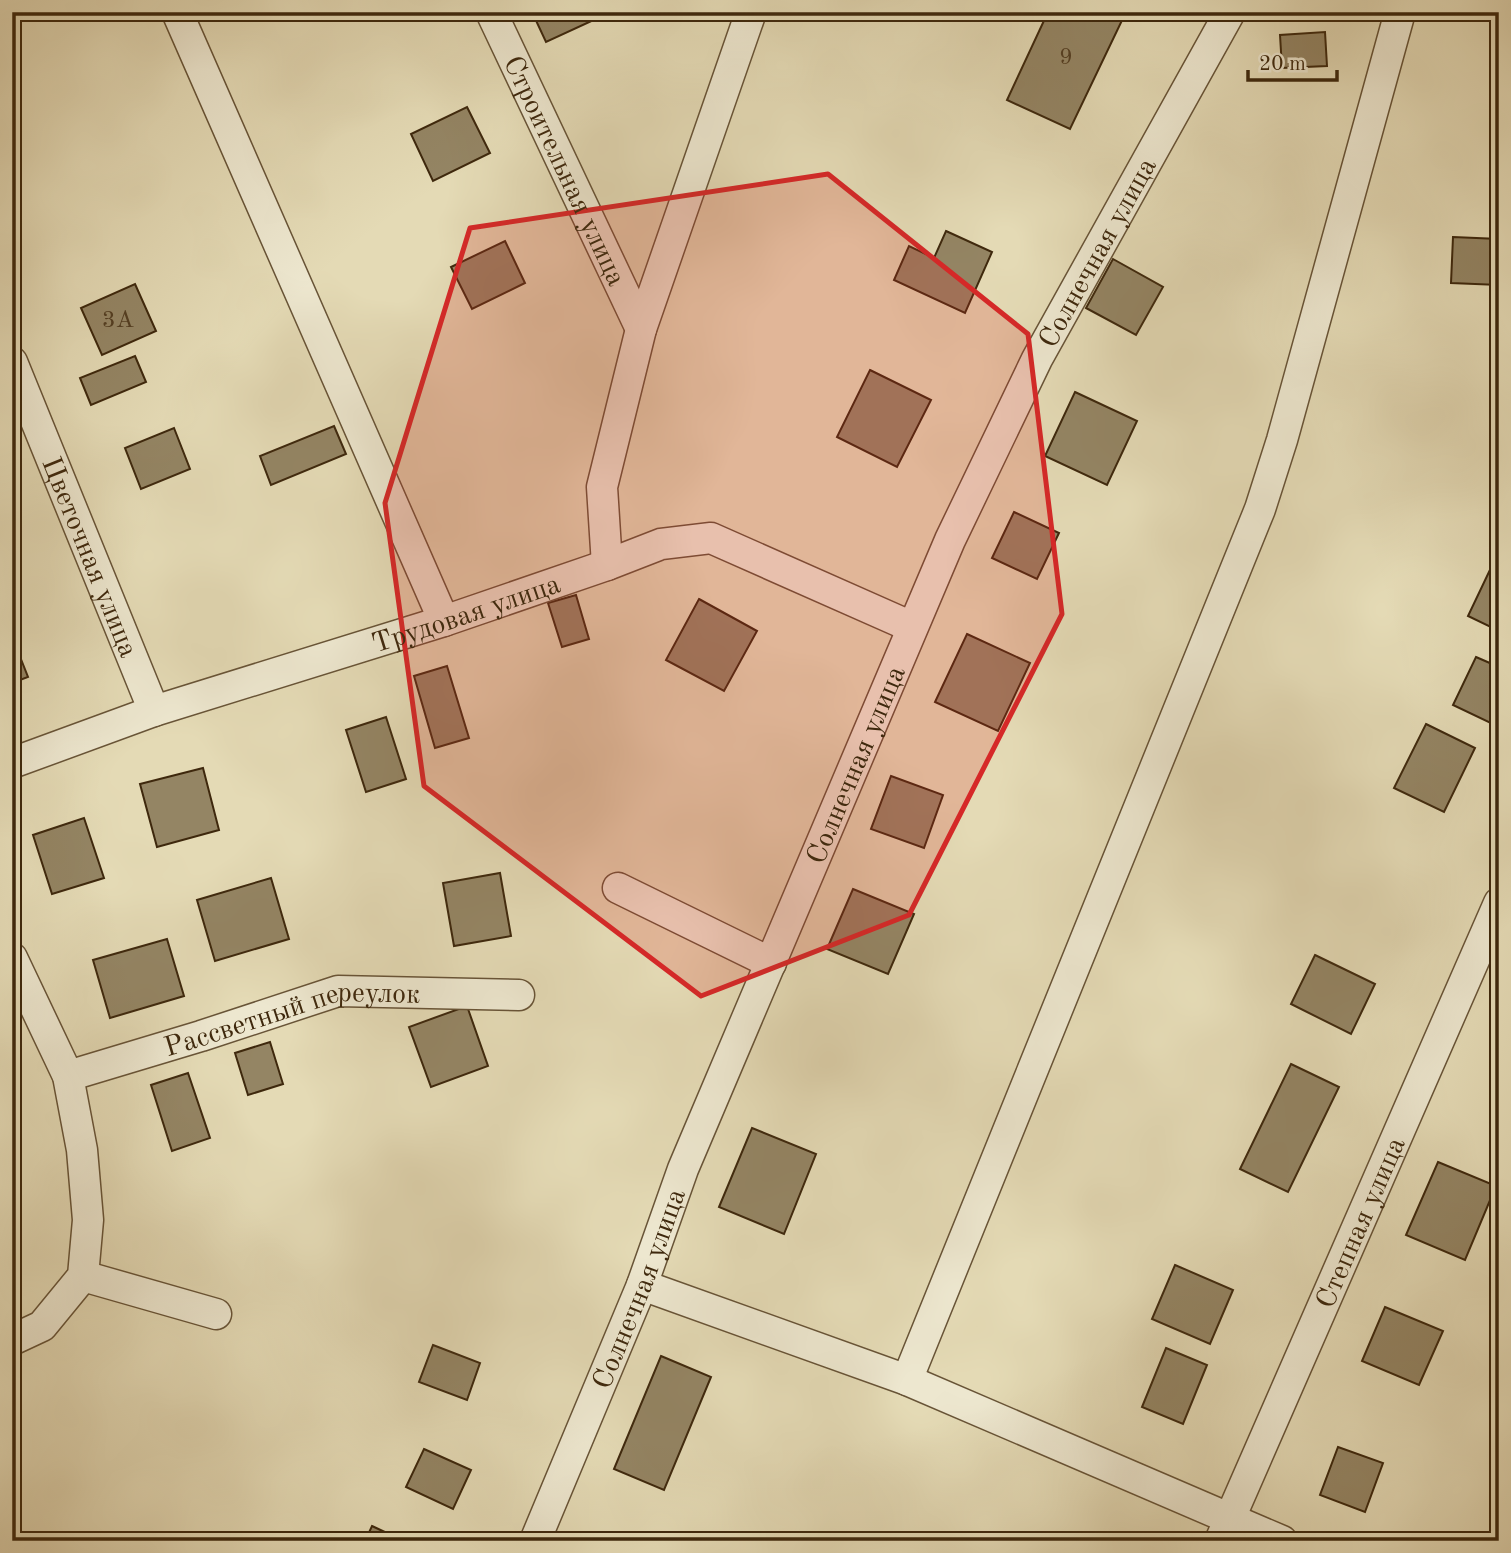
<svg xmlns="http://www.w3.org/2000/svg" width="1511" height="1553" font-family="'Old Standard TT',serif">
	<rect width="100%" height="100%" fill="#e4dab5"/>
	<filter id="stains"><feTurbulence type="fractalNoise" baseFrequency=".00286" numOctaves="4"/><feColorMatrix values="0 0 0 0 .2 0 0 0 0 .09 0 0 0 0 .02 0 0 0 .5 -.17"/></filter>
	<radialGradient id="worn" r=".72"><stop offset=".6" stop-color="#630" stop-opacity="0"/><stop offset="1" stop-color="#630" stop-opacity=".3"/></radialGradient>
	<g fill="#948564" stroke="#3e280d" stroke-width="2">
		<path d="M532 12H595L598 18 546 42Z"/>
		<path d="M1048 12H1126L1070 129 1007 100Z"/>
		<path d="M1325 32 1327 66 1282 68 1280 35Z"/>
		<path d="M467 107 490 153 433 181 411 134Z"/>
		<path d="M946 231 992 252 965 313 894 280 909 246 934 258Z"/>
		<path d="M1453 237 1499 239V285L1451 283Z"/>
		<path d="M505 241 525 283 472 309 451 267Z"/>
		<path d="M1113 259 1163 287 1136 335 1086 308Z"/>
		<path d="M135 284 156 331 102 355 81 308Z"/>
		<path d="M135 356 146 382 91 405 80 378Z"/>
		<path d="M870 370 931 400 897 467 837 437Z"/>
		<path d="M1075 392 1137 421 1107 485 1045 456Z"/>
		<path d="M334 426 346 454 271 485 260 456Z"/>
		<path d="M174 428 190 469 141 489 125 448Z"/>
		<path d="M1014 512 1059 533 1037 579 992 558Z"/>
		<path d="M1498 553 1499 554V631L1468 616Z"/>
		<path d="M576 595 589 639 562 647 548 603Z"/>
		<path d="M699 599 757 631 724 691 666 660Z"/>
		<path d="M967 634 1030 663 998 731 935 702Z"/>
		<path d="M15 644 28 677 12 683V645Z"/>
		<path d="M1476 657 1499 667V727L1453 705Z"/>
		<path d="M447 666 469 738 435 748 414 676Z"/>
		<path d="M386 717 406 779 366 792 346 730Z"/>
		<path d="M1426 724 1475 748 1444 812 1394 788Z"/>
		<path d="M203 768 219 830 157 847 140 784Z"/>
		<path d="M891 776 943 795 924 848 871 829Z"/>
		<path d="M84 818 104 878 52 894 33 835Z"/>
		<path d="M500 873 511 936 454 946 443 883Z"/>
		<path d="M271 878 289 939 215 961 197 900Z"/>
		<path d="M853 889 914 914 888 974 827 949Z"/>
		<path d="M167 939 184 996 110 1018 93 960Z"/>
		<path d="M1315 955 1375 984 1351 1034 1291 1004Z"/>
		<path d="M467 1006 488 1066 431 1087 409 1027Z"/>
		<path d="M270 1042 283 1084 248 1095 235 1053Z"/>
		<path d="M1291 1064 1339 1087 1288 1192 1240 1169Z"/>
		<path d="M188 1073 210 1138 172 1151 151 1085Z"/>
		<path d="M752 1128 816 1154 784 1234 719 1207Z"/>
		<path d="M1438 1162 1496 1186 1465 1260 1406 1235Z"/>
		<path d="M1175 1265 1233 1290 1210 1344 1152 1319Z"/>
		<path d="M1385 1307 1443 1331 1419 1385 1362 1361Z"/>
		<path d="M433 1345 480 1363 467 1400 419 1382Z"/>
		<path d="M1166 1348 1207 1365 1183 1424 1142 1407Z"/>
		<path d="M661 1356 711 1377 664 1490 614 1469Z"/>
		<path d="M1338 1447 1383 1463 1365 1512 1320 1495Z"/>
		<path d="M424 1449 471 1470 453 1509 406 1487Z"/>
		<path d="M372 1526 404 1541H365Z"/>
	</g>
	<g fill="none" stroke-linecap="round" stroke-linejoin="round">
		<g stroke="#685437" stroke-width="33">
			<g id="minor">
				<path d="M177 12 444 621"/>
				<path id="s1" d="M491 12 641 329"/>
				<path id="s2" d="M12 362 154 711"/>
				<path d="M607 565 602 487 641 329 751 12"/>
				<path id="s3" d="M12 763 154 711 444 621 607 565 661 544 711 538 912 627"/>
				<path d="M618 888 771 963"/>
				<path d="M12 958 68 1076 82 1150 88 1220 83 1276 42 1326 12 1340"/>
				<path id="s4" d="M68 1076 201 1036 338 991 519 995"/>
				<path d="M83 1276 216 1314"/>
				<path d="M642 1285 907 1380 1282 1541"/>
				<path d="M907 1380 1260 509 1282 440 1400 12"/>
				<path id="s5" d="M535 1541 642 1285 683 1169 950 540 1037 359 1230 12"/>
				<path id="s6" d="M1220 1541 1499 903"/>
			</g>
		</g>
		<use href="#minor" stroke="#ede7cf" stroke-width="30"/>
	</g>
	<path fill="#d62828" fill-opacity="0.2" stroke="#d62828" stroke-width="5" stroke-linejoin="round" d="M828 174 1028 334 1062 614 909 915 701 996 424 786 385 503 470 228Z"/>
	<g text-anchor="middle" stroke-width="5" stroke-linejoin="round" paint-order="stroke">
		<g font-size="24" fill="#543f23">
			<text x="1066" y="64">9</text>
			<text x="118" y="327">3А</text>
		</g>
		<g font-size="28" fill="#3e280d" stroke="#ede7cf">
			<text dy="10" stroke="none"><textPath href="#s1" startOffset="175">Строительная улица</textPath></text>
			<text dy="10" stroke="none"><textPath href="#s5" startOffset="1407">Солнечная улица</textPath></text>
			<text dy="10" stroke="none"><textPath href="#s2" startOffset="210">Цветочная улица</textPath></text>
			<text dy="10" stroke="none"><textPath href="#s3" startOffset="478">Трудовая улица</textPath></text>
			<text dy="10" stroke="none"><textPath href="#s5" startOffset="840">Солнечная улица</textPath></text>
			<text dy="10" stroke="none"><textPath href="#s4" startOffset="233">Рассветный переулок</textPath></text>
			<text dy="10" stroke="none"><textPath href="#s6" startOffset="348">Степная улица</textPath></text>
			<text dy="10" stroke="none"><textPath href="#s5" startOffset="273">Солнечная улица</textPath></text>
		</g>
	</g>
	<rect width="1511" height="1553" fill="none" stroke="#e4dab5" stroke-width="42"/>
	<rect x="14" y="14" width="1483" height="1525" fill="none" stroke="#3e280d" stroke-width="3.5"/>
	<rect x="21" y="21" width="1469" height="1511" fill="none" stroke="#3e280d" stroke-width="2"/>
	<path d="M1248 70v10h89v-10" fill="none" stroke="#3e280d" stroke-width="3.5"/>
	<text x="1259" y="70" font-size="21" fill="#3e280d" stroke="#ede7cf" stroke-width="5" paint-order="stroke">20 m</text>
	<rect width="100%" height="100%" filter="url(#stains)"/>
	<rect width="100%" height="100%" fill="url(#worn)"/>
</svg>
